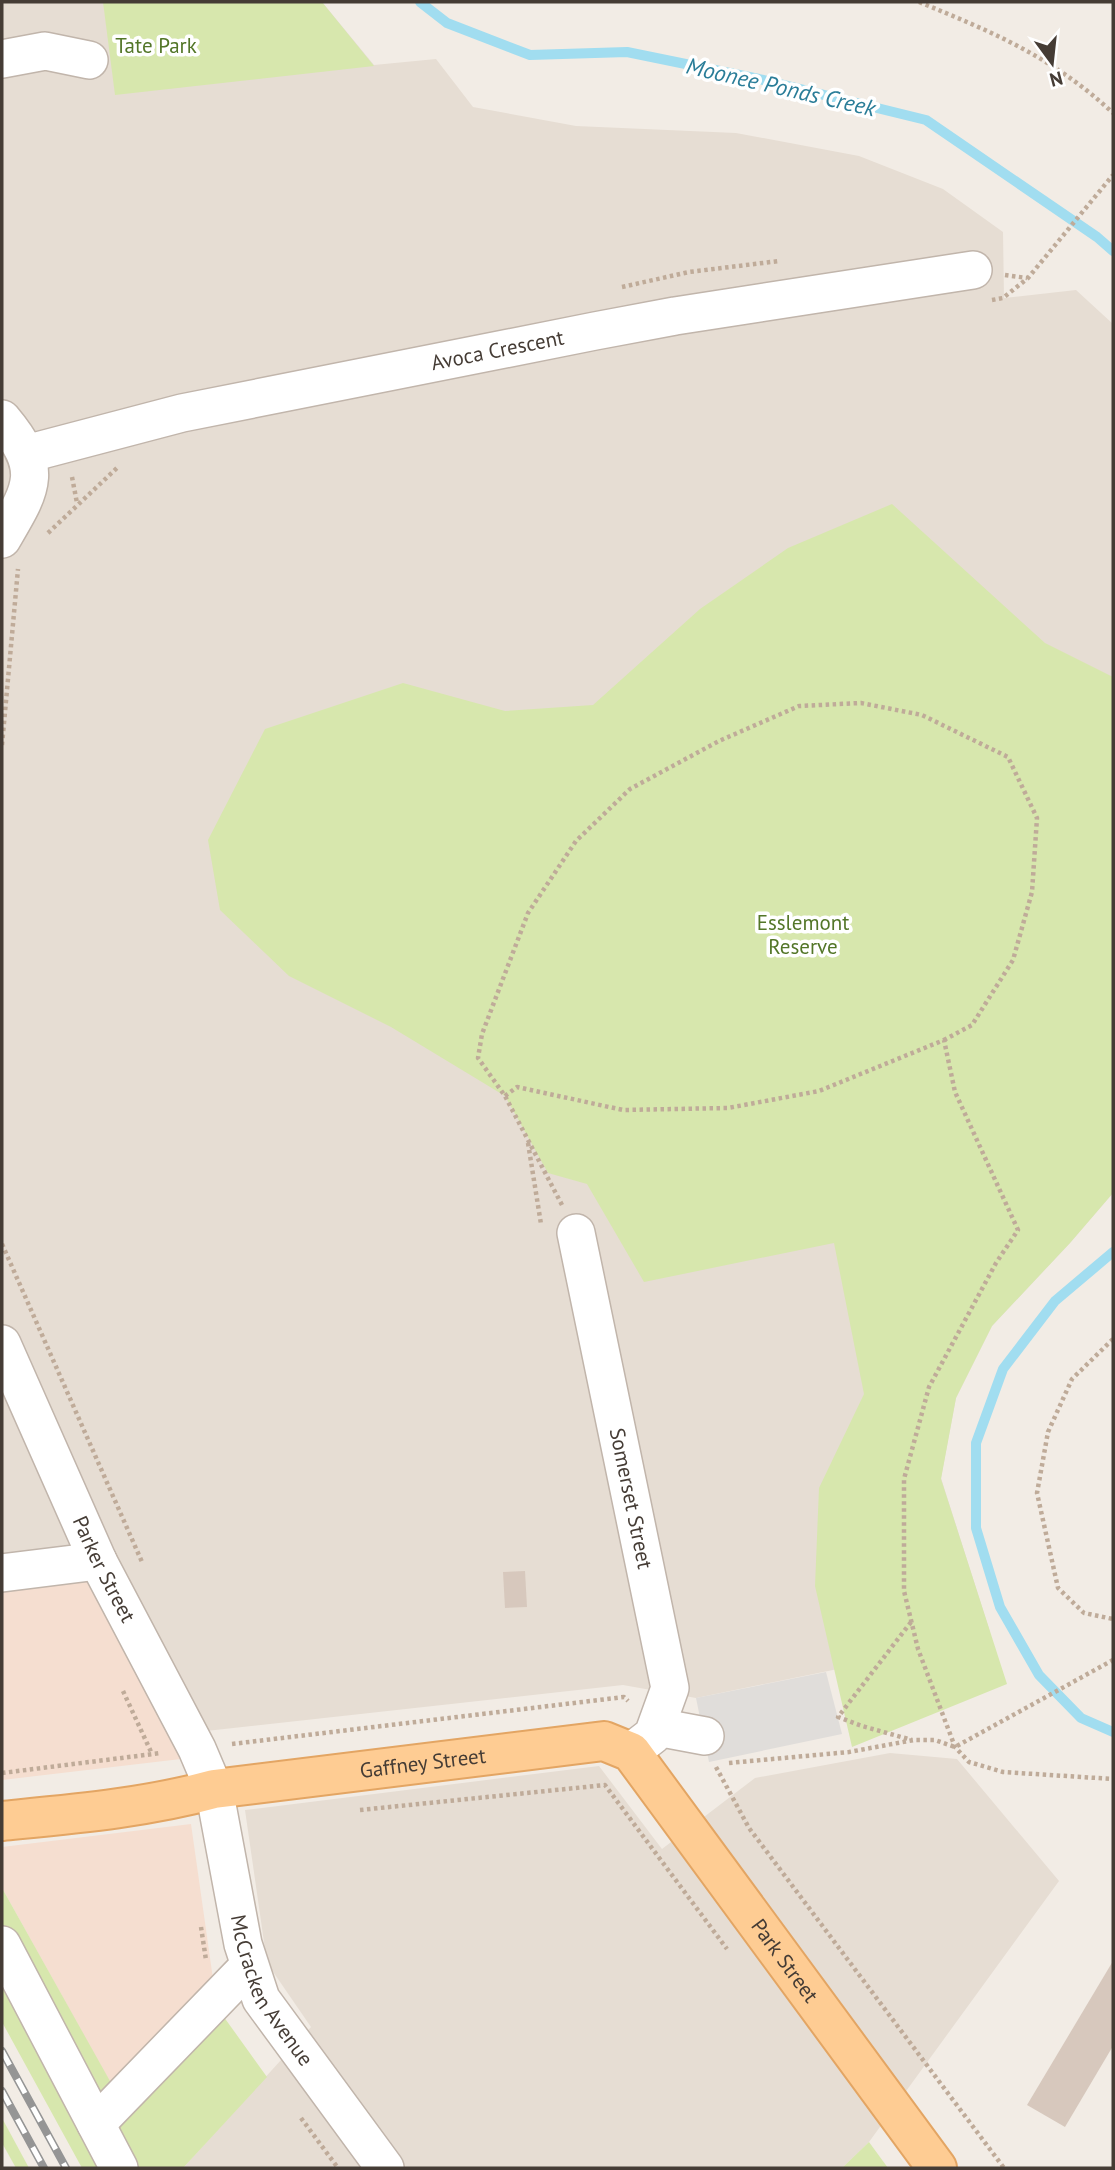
<svg xmlns="http://www.w3.org/2000/svg" width="1115" height="2170" font-family="'PT Sans',sans-serif">
	<rect width="100%" height="100%" fill="#f2ece5"/>
	<g fill="#e6ddd3">
		<path d="M2 2H322L374 65 436 59 473 107 576 126 736 133 859 156 943 189 1003 232 1004 298 1076 290 1113 324V1193L1070 1243 992 1326 956 1398 941 1478 990 1632 833 1670 696 1698 623 1685 170 1735 2 1582Z"/>
		<path d="M890 1753 957 1759 1059 1881 869 2142 842 2168H183L311 2027 267 1963 245 1810 599 1766 662 1849 755 1778Z"/>
	</g>
	<g fill="#f5ded0">
		<path d="M94 1567 181 1759 2 1780V1582Z"/>
		<path d="M191 1824 214 1986 115 2091 2 1888V1847Z"/>
	</g>
	<g fill="#d7e7ad">
		<path d="M103 2H322L374 66 115 95Z"/>
		<path d="M892 504 1045 643 1113 677V1193L1070 1243 992 1326 956 1398 941 1479 1007 1684 852 1747 815 1586 819 1488 864 1394 834 1243 644 1282 587 1184 548 1173 505 1096 391 1027 289 976 220 910 208 840 265 729 403 683 505 711 593 705 700 609 788 548Z"/>
		<path d="M2 1888 129 2115 221 2013 267 2077 183 2168H82L2 2022Z"/>
		<path d="M2 2118 29 2168H16L2 2143Z"/>
		<path d="M869 2142 888 2168H842Z"/>
	</g>
	<path fill="#e0ddda" d="M826 1672 842 1734 709 1762 696 1698Z"/>
	<g fill="none" stroke-linecap="round" stroke-linejoin="round">
		<g stroke="#a1ddf0" stroke-width="10">
			<path d="M420 2 447 23 530 55 627 52 759 79 926 120 1097 237 1113 251"/>
			<path d="M1113 1252 1055 1301 1003 1369 976 1443V1528L1000 1607 1039 1675 1081 1718 1113 1732"/>
		</g>
	</g>
	<g fill="#d7c8bd">
		<path d="M525 1571 527 1607 505 1608 503 1572Z"/>
		<path d="M1113 1961V2046L1065 2127 1027 2105Z"/>
	</g>
	<g fill="none" stroke-linecap="round" stroke-linejoin="round">
		<g stroke="#c1b5ab" stroke-width="40">
			<g id="minor">
				<path d="M2 59 45 51 89 60"/>
				<path d="M2 419C45 470 32 488 2 539"/>
				<path id="s1" d="M26 454 182 413 595 331 675 316 973 270"/>
				<path id="s2" d="M576 1233 670 1688 653 1735 631 1752"/>
				<path id="s3" d="M2 1344 98 1561 197 1749 214 1789 243 1944 261 1999 385 2168"/>
				<path d="M2 1573 98 1561"/>
				<path d="M657 1727 705 1736"/>
				<path d="M2 1945 119 2168"/>
				<path d="M96 2124 249 1966"/>
			</g>
		</g>
		<g stroke="#e3a563" stroke-width="42">
			<g id="major">
				<path id="s4" d="M2 1821C73 1814 145 1808 214 1789L604 1741 631 1752 937 2168"/>
			</g>
		</g>
		<g stroke="#bfab99" stroke-width="4.5" stroke-dasharray="3.5 3.5" stroke-linecap="butt">
			<path d="M919 2C993 32 1054 58 1113 113"/>
			<path d="M1005 275 1027 278"/>
			<path d="M622 287 689 272 779 261"/>
			<path d="M992 300 1003 298 1028 278 1113 175"/>
			<path d="M72 477 77 503"/>
			<path d="M48 533 118 467"/>
			<path d="M2 745 18 569"/>
			<path d="M505 1096 517 1087 623 1110 728 1108 819 1091 944 1040 955 1092 1018 1230 996 1263 929 1387 904 1479V1591L918 1649 955 1747 969 1762 1003 1772 1113 1779"/>
			<path d="M528 1143 541 1224"/>
			<path d="M562 1205 505 1096 478 1058 482 1034 528 913 576 841 630 789 719 741 799 706 861 703 922 715 1008 757 1037 818 1032 892 1013 960 972 1025 944 1040"/>
			<path d="M2 1244 142 1562"/>
			<path d="M1113 1339 1072 1379 1048 1432 1037 1493 1058 1588 1084 1613 1113 1619"/>
			<path d="M911 1622 838 1717 862 1726 912 1740"/>
			<path d="M123 1691 152 1754"/>
			<path d="M232 1744 624 1697 628 1701"/>
			<path d="M729 1763 849 1752 914 1740H935L955 1747 1113 1660"/>
			<path d="M716 1767 749 1828 1004 2168"/>
			<path d="M2 1773 161 1753"/>
			<path d="M360 1810 605 1785 727 1949"/>
			<path d="M201 1927 206 1960"/>
			<path d="M301 2118 338 2168"/>
		</g>
		<use href="#minor" stroke="#fff" stroke-width="37"/>
		<use href="#major" stroke="#fecc93" stroke-width="38"/>
		<g stroke="#959595" stroke-width="8">
			<g id="rail">
				<path d="M2 2051 66 2168"/>
				<path d="M2 2091 44 2168"/>
			</g>
		</g>
		<use href="#rail" stroke="#fff" stroke-width="5" stroke-dasharray="16" stroke-linecap="butt"/>
	</g>
	<g text-anchor="middle" stroke-width="7" stroke-linejoin="round" paint-order="stroke">
		<g font-size="21" fill="#537628" stroke="#fff">
			<text x="156" y="53">Tate Park</text>
			<text x="803" y="930">Esslemont<tspan x="803" dy="24">Reserve</tspan></text>
		</g>
		<g font-size="21" fill="#453c35" stroke="#fff">
			<text dy="7" stroke="none"><textPath href="#s1" startOffset="483">Avoca Crescent</textPath></text>
			<text dy="7" stroke="none"><textPath href="#s2" startOffset="271">Somerset Street</textPath></text>
			<text dy="7" stroke="none"><textPath href="#s3" startOffset="247">Parker Street</textPath></text>
			<text dy="7" stroke="none"><textPath href="#s4" startOffset="425">Gaffney Street</textPath></text>
			<text dy="7" stroke="none"><textPath href="#s4" startOffset="896">Park Street</textPath></text>
			<text dy="7" stroke="none"><textPath href="#s3" startOffset="705">McCracken Avenue</textPath></text>
		</g>
		<g font-size="23" font-style="italic" fill="#2a7d98" stroke="#fff">
			<text transform="translate(781 87) rotate(13)" y="8">Moonee Ponds Creek</text>
		</g>
	</g>
	<rect width="1115" height="2170" fill="none" stroke="#453c35" stroke-width="7"/>
	<g transform="translate(1052 63) rotate(165)" stroke="#ffffff" stroke-width="5" paint-order="stroke">
	<path d="M0-5L12 26L0 18L-12 26Z" fill="#453c35"/>
	<text y="-10" font-size="19" font-weight="bold" text-anchor="middle" fill="#453c35">N</text>
	</g>
</svg>
